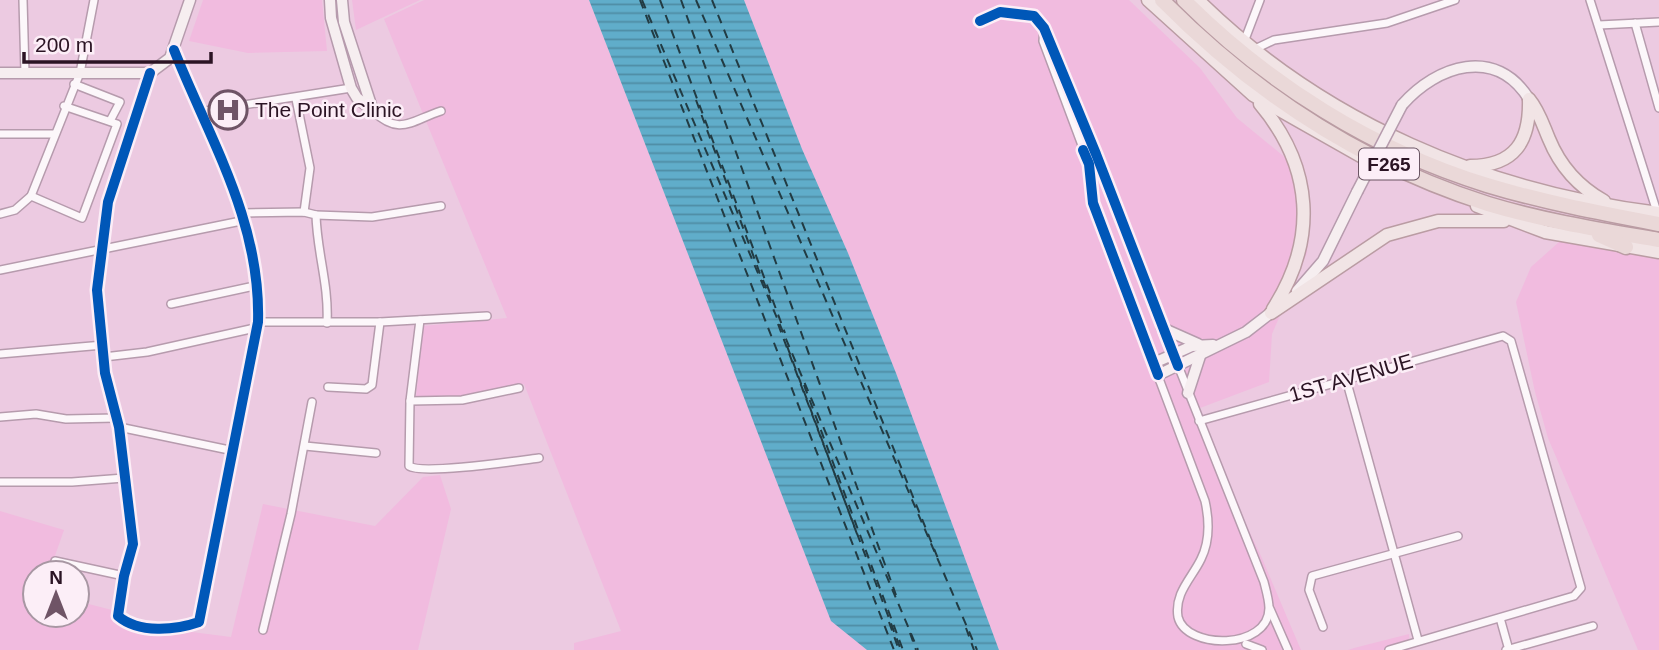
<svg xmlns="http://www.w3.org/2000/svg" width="1659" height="650" font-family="Helvetica,sans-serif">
	<defs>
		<pattern id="water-rules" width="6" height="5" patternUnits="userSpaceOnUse" patternTransform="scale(1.75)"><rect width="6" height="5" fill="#60adca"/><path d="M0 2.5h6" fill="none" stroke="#4f8ca4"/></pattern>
	</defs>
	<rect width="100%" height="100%" fill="#eccae1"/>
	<g fill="#f1bbdf">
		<path d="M203 0H322L327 51 248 53 189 41Z"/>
		<path d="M352 0H420L356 30Z"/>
		<path d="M424 0H589L831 620 867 650H574V643L621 631 524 384 466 401 416 397 423 326 507 318 384 19Z"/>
		<path d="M744 0H1129L1200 68 1237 118 1298 168 1308 224 1307 253 1272 334 1269 382 1192 411 1261 556 1301 650H999L896 373 848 253 802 149Z"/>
		<path d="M1563 233 1659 252V650H1638L1548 438 1535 392 1516 302 1531 267 1559 242Z"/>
		<path d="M440 475 451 509 418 650H0V511L64 530 49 573H35V615H77V601L112 610 116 622 167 633 192 632 231 637 263 504 375 526 423 477Z"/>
		<path d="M1409 634 1410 650H1348L1354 648Z"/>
	</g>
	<path fill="url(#water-rules)" d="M589 0H744L802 149 848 253 896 373 999 650H867L831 621Z"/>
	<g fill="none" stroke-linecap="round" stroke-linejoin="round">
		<g stroke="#223b43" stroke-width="2" stroke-dasharray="9 7" stroke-linecap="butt">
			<path d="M640 0 894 650"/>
			<path d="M642 0 918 650"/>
			<path d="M660 0 785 333"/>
			<path d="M681 0 896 595"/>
			<path d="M696 0 977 650"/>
			<path d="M712 0 939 561"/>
			<path d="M696 100 763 282"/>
			<path d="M763 280 771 301"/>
			<path d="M778 324 901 650"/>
			<path d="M787 346 857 534"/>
			<path d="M804 385 903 650"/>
			<path d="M889 622 899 650"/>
			<path d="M966 628 974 650"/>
			<path d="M910 633 916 650"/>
		</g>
		<g stroke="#b69bad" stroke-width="10">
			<g id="street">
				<path d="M23 0 25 73"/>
				<path d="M1590 0 1657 212"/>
				<path d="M980 21 1000 12 1034 16 1044 28 1264 582C1266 590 1269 600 1269 608 1269 650 1186 650 1178 617 1174 593 1192 578 1201 559 1210 541 1209 519 1205 501L1093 203 1089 164 1043 41 1044 28"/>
				<path d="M1635 23 1659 108"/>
				<path d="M1599 25 1659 22"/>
				<path d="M1244 42 1260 0"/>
				<path d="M1255 49 1274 40 1387 23 1455 0"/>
				<path d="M150 73 108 202 97 290 105 373 119 427 133 544 124 576 118 616C139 634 176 630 199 622L258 322C261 222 211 142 174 50"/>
				<path d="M74 84 120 102 110 121"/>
				<path d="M296 99 310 168 304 212"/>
				<path d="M373 111C400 137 412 120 441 111"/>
				<path d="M199 112 351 88"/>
				<path d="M0 134H54"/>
				<path d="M31 196 82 218 117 124 64 106"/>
				<path d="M243 213 304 212 316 215C317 253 329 284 327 323"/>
				<path d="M0 214 15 210 31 196 80 73 94 0"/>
				<path d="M316 215 372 217 441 206"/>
				<path d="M0 270 246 220"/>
				<path d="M171 304 259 285"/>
				<path d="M420 320 410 401 409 466C422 475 516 461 539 458"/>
				<path d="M258 322H380L487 316"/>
				<path d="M0 354 103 345"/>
				<path d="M104 357 147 352 255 328"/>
				<path d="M1346 379 1418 640"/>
				<path d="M328 387 366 389 372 385 380 322"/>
				<path d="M410 401 462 400 519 388"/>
				<path d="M0 417 36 414 66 419 116 418"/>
				<path d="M1199 421 1503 336 1511 341 1581 588 1574 596 1389 650"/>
				<path d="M119 427 234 451"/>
				<path d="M305 446 376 453"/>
				<path d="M0 482H72L124 478"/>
				<path d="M55 561 124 576"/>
				<path d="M1270 609 1288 650"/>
				<path d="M1500 618 1509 650"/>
				<path d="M1323 627 1309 590 1312 576 1458 536"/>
				<path d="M263 630 291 514 312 402"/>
				<path d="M1246 644 1262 650"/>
				<path d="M1506 650 1593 626"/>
			</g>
		</g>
		<g stroke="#b69bad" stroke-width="13">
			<g id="secondary">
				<path d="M330 0 331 18 351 88 357 98 373 111"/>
				<path d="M342 0 344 22 373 111"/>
				<path d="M0 73H150L170 58 190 0"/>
				<path d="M1402 105C1437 65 1496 46 1529 99"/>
				<path d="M1297 291 1323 261 1357 192"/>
				<path d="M1162 328 1198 344"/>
				<path d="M1154 363 1192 346 1213 345"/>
				<path d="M1158 375 1246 332 1277 308"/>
				<path d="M1188 393 1201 353"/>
			</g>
		</g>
		<g stroke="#ba9ca3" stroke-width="15">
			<g id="primary">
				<path d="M1148 0 1253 95 1373 163"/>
				<path d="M1198 0C1323 123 1487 192 1659 213"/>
				<path d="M1529 99C1539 111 1543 125 1549 139 1560 166 1579 187 1604 201"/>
				<path d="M1260 104C1313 167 1318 239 1273 309"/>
				<path d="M1470 166C1515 166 1530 141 1529 100"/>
				<path d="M1477 206 1545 232 1659 252"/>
				<path d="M1271 313 1387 235 1438 221H1504"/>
			</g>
		</g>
		<g stroke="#ba9ca3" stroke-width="17">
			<g id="highway">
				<path d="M1162 0C1254 93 1362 164 1488 204 1544 221 1601 230 1659 240"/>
				<path d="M1184 0C1268 84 1373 150 1487 185 1543 202 1601 213 1659 224"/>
				<path d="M1599 235 1626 247"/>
			</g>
		</g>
		<use href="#street" stroke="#fcf7fa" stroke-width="7"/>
		<use href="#secondary" stroke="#f6eef0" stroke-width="10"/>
		<use href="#primary" stroke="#f1e4e5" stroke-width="12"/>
		<use href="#highway" stroke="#ead8d8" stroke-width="14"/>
		<g stroke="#b69bad" stroke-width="13" stroke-linecap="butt">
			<path id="secondary-bridge" d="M1357 192 1402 105"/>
		</g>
		<use href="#secondary-bridge" stroke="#f6eef0" stroke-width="10"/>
		<g stroke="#fceef7" stroke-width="15">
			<g id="cycleway">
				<path d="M980 21 1000 12 1034 16 1044 28 1096 154 1178 366"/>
				<path d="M150 73 108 202 97 290 105 373 119 427 133 544 124 576 118 616C139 634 176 630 199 622L258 322C261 222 211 142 174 50"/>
				<path d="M1083 150 1089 164 1093 203 1158 375"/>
			</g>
		</g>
		<use href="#cycleway" stroke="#0057b8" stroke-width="10"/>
	</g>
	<defs>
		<g id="hospital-ring" transform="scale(2.0125)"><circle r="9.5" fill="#fceef7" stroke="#6f5466" stroke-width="1.5"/><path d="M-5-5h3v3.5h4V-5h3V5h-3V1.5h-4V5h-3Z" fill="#6f5466"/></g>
	</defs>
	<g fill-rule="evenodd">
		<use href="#hospital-ring" x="228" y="110"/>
	</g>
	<g text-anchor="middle" stroke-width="5" stroke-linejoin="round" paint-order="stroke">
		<rect fill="#fceef7" stroke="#6a5563" stroke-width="2" x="1359" y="148.5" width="60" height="31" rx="5"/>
		<g font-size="19" font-weight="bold" fill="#2b1424">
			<text x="1389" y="171">F265</text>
		</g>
		<g font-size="21" fill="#2b1424" stroke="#fceef7" text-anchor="start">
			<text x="255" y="117">The Point Clinic</text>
		</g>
		<g font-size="21" fill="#2b1424" stroke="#fceef7">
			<text transform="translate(1351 378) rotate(-16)" y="7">1ST AVENUE</text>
		</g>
	</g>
	<g transform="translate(56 594)"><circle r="33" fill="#fceef7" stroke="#a897a3" stroke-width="2"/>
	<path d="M0-5L12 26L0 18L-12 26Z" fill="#6f5466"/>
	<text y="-10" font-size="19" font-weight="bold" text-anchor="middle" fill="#2b1424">N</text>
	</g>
	<path d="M24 52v10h187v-10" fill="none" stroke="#2b1424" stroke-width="3.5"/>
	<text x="35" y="52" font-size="21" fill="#2b1424" stroke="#fceef7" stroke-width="5" paint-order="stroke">200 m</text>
</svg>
